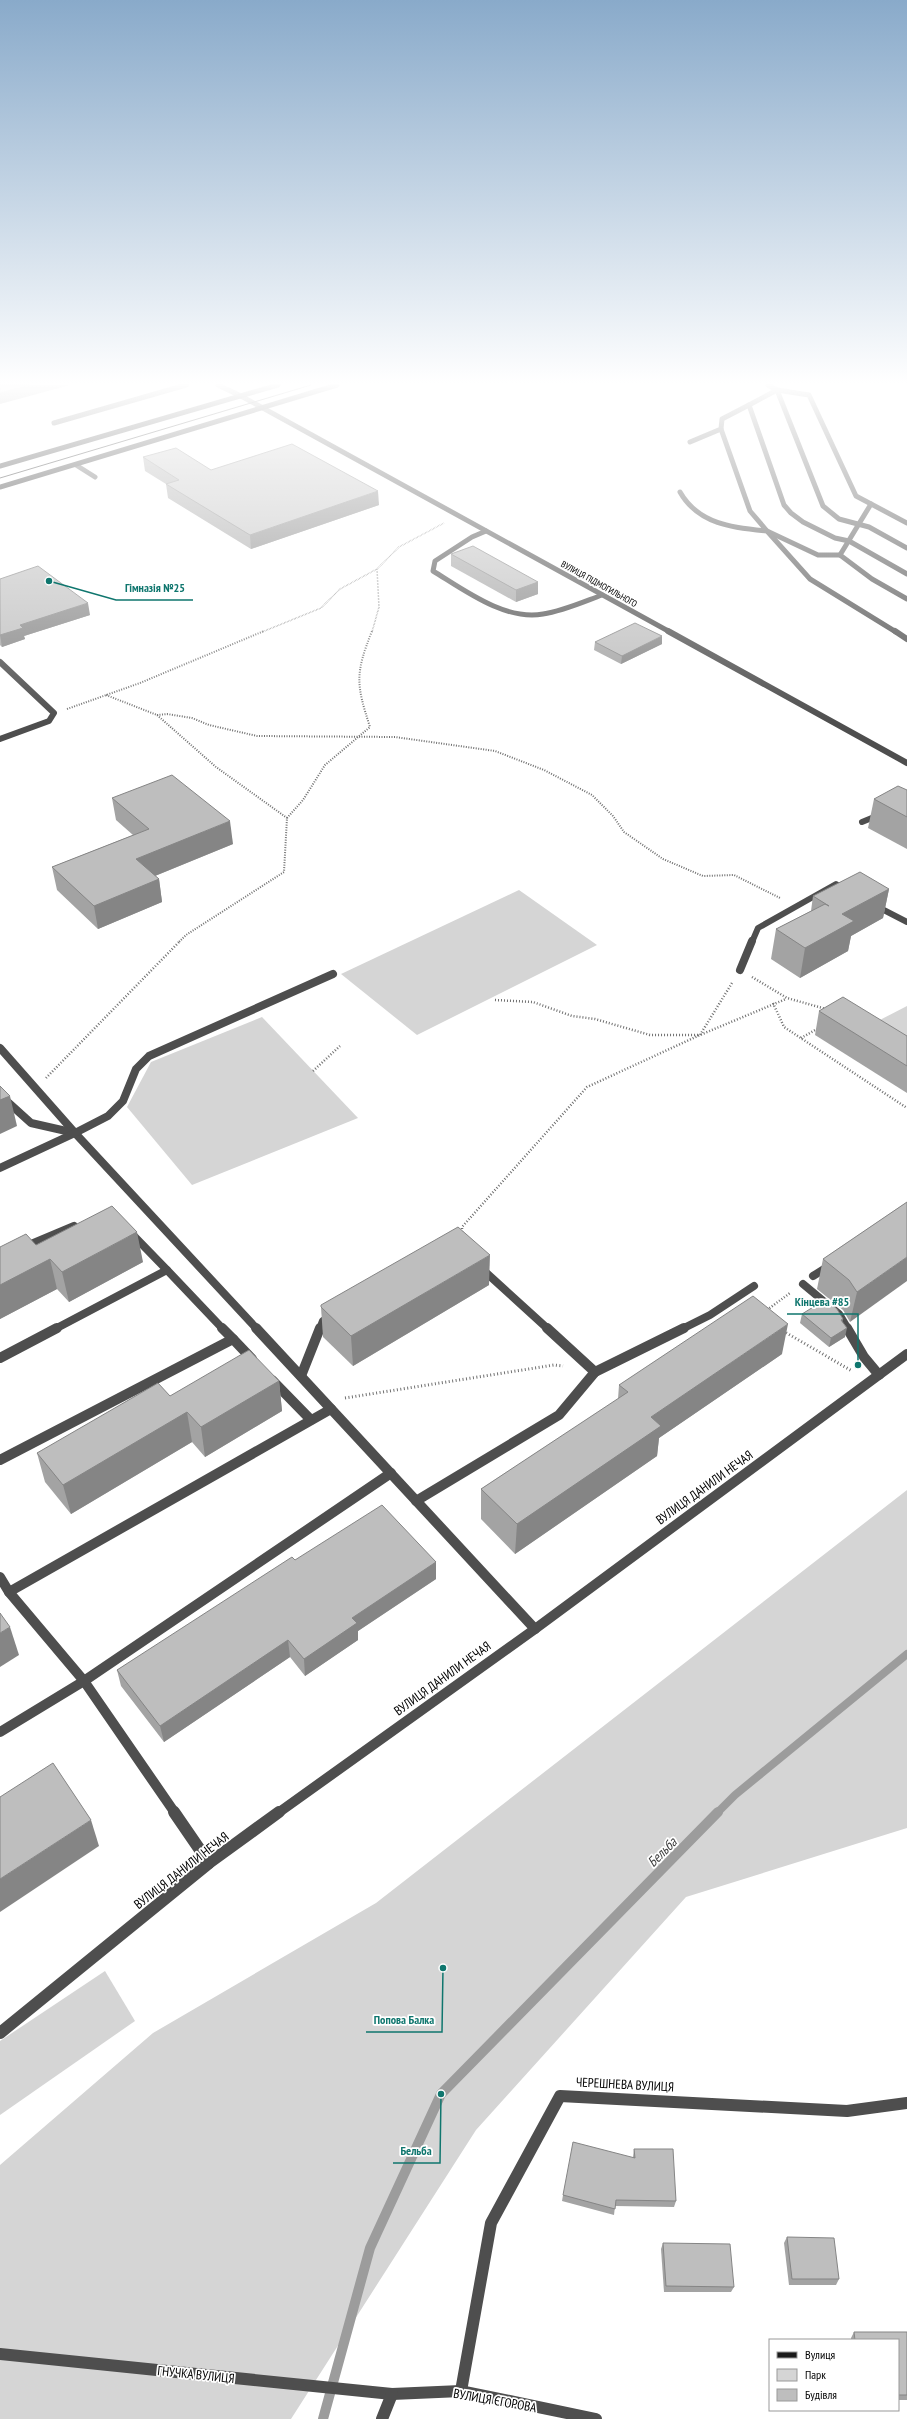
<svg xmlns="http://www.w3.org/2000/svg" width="907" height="2419" font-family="'PT Sans Narrow',sans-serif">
	<rect width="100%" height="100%" fill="#fff"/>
	<g fill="#d5d5d5">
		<path d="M519 890 597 945 417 1035 341 974Z"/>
		<path d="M907 1006V1044L874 1023Z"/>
		<path d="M262 1017 358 1118 192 1185 127 1107 151 1062Z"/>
		<path d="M907 1490V1828L686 1897 476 2130 291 2419H0V2165L153 2033 376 1903Z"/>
		<path d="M105 1971 135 2021 0 2115V2041Z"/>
	</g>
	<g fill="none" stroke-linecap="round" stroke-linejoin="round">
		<path stroke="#9c9c9c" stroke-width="8" d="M717 1813 735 1795 907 1654"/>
		<path stroke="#9c9c9c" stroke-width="10" d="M323 2419 370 2248 441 2094 718 1812"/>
		<g stroke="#707070" stroke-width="1.5" stroke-dasharray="0.5 1" stroke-linecap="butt">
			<path d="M262 632 321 608 340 589 377 569 399 547 444 523"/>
			<path d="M372 632 379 607 377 569"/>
		</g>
		<g stroke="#707070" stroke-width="2" stroke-dasharray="1 1.5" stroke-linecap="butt">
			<path d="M106 695 157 715 216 767 287 818 284 872 186 935 179 942"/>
			<path d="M67 709 140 683 264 631"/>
			<path d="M157 715 167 714 192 718 209 725 257 736 395 737 495 751 544 770 592 795 613 816 624 832 663 859 703 876 734 875 780 898"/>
			<path d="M287 818 303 800 325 765 370 727C356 684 355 674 372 631"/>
		</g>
		<g stroke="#707070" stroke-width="2.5" stroke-dasharray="1 2" stroke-linecap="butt">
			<path d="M752 977 787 998 826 1009"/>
			<path d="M495 1000 533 1002 572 1016 595 1019 650 1035H700L732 983"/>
			<path d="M773 1003 784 1027 907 1108"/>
			<path d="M801 1038 817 1029"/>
			<path d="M313 1071 340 1046"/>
			<path d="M46 1078 180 941"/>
			<path d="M462 1232V1227L587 1087 700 1035 786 999"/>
			<path d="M767 1310 790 1293"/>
		</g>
		<g stroke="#707070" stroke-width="3" stroke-dasharray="1 2.5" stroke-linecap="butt">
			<path d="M783 1331 852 1371"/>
			<path d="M345 1398 554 1365 563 1366"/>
		</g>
		<g stroke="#4e4e4e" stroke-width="5">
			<path d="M218 385 241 396"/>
			<path d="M768 385 777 390 809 395 856 496 907 523"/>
			<path d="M777 390 749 405 784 505 791 513 803 522 835 538 849 541 907 574"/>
			<path d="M777 390 823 506 839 519 869 527 907 548"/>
			<path d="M54 423 186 385"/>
			<path d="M721 429 750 511 767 531 818 555H840"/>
			<path d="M690 442 721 429 722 419 749 405"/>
			<path d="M76 465 95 477"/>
			<path d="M680 492C698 524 733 528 767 531L810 579 896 632"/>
			<path d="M871 504 840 555 872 579 907 599"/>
			<path d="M486 531 472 537 435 561 433 571C464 590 505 621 543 614 563 611 583 602 602 595"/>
		</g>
		<g stroke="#4e4e4e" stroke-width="6">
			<path d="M895 631 907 639"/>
			<path d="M0 662 54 713 49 721 0 739"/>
			<path d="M862 822 879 815"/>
			<path d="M876 906 907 922"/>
			<path d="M752 942 758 928 836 884 845 889"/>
		</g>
		<g stroke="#4e4e4e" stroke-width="8">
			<path d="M740 970 752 941"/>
			<path d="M0 1048 75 1133 257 1329"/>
			<path d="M0 1095 31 1123 75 1133 108 1116 123 1101 136 1069 149 1056 333 974"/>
			<path d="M0 1168 75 1133"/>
			<path d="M132 1234 167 1270"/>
			<path d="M24 1247 74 1226"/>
			<path d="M481 1268 548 1329"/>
			<path d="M813 1276 829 1266"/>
			<path d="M55 1329 167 1270 223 1329"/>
			<path d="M320 1329 323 1321 330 1317"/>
			<path d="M682 1329 710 1315 754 1286"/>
		</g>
		<g stroke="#4e4e4e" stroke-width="10">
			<path d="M222 1328 233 1339"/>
			<path d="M256 1328 535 1629"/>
			<path d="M547 1328 595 1372"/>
			<path d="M0 1358 57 1328"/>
			<path d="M301 1376 320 1328"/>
			<path d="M272 1380 311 1420"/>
			<path d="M0 1460 233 1339 252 1359"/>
			<path d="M416 1501 559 1415 595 1372 684 1328"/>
			<path d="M0 1577 9 1592 84 1681 175 1813"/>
			<path d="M9 1592 331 1409"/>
			<path d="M0 1732 84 1681 391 1473"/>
		</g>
		<path stroke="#4e4e4e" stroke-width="12" d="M174 1812 209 1863"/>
		<path stroke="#4e4e4e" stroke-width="5" d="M241 396 670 632"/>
		<path stroke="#4e4e4e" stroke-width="6" d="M668 631 907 763"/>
		<path stroke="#4e4e4e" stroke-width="8" d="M803 1284 839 1314 848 1329"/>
		<g stroke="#4e4e4e" stroke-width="10">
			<path d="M847 1328 864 1357 879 1375"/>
			<path d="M278 1813 535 1629 907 1354"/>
		</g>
		<g stroke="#4e4e4e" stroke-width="12">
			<path d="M0 2033 209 1863 279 1812"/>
			<path d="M0 2354 392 2394 461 2391 596 2419"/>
			<path d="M461 2391 491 2223 560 2096 847 2111 907 2103"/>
			<path d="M382 2419 392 2394"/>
		</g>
		<g stroke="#1b1b1b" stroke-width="5">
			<path d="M0 466 278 385"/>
			<path d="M0 487 337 385"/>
		</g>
		<path stroke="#000" stroke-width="1" d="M0 478 311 385"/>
	</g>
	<g fill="#a3a3a3">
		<path d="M143 457 211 470 379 505 251 549 168 498 166 484 145 471Z"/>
		<path d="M451 554 538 582V594L516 602 451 566Z"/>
		<path d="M0 579 90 615 24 636 25 639 2 647 0 645Z"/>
		<path d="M595 642 662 644 621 664 594 650Z"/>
		<path d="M907 790V849L868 828 874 799Z"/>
		<path d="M112 798 233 844 155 876 159 879 162 902 98 929 57 890 52 867 133 835 116 820Z"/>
		<path d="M889 889 883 918 851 936 848 951 800 978 771 959 776 929 811 911 813 896Z"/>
		<path d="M819 1011 907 1036V1093L815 1035Z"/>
		<path d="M907 1202 850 1322 843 1310 817 1289 823 1259Z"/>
		<path d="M36 1245 143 1262 69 1302 57 1289 0 1319V1247Z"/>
		<path d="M489 1285 353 1366 323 1337 321 1307Z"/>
		<path d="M802 1314 843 1319 842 1322 845 1337 829 1347 800 1323Z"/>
		<path d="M782 1354 659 1438 657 1456 515 1554 481 1519V1489L618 1399 619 1385Z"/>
		<path d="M279 1381 282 1411 205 1457 192 1442 71 1514 45 1482 37 1453Z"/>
		<path d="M295 1560 436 1562V1579L358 1631V1640L305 1676 290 1657 164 1742 121 1686 117 1670Z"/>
		<path d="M634 2149 676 2201 674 2207 615 2206 614 2215 562 2201 563 2195 633 2157Z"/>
		<path d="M787 2237 839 2279 836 2285H789L784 2243Z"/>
		<path d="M663 2243 734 2287 731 2292H664L661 2249Z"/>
		<path d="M854 2332H907V2400H898V2340H851V2338Z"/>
	</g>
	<g fill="#858585">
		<path d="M30 385H70L0 404V393Z"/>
		<path d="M378 491 379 505 251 549 250 535Z"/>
		<path d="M538 582V594L516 602V590Z"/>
		<path d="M88 603 90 615 24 636 25 639 2 647 0 635 20 625Z"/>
		<path d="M662 636V644L621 664 622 656Z"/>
		<path d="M230 821 233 844 140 882 136 859Z"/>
		<path d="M159 879 162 902 98 929 94 906Z"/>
		<path d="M889 889 883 918 851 936 848 951 800 978 805 948 842 914Z"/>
		<path d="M10 1096 17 1126 0 1134V1100Z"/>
		<path d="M137 1232 143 1262 69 1302 62 1272Z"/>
		<path d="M490 1255 489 1285 353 1366 351 1336Z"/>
		<path d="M907 1257V1281L850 1322 857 1292Z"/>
		<path d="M50 1259 57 1289 0 1319V1285Z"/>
		<path d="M788 1324 782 1354 659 1438 657 1456 515 1554 517 1524 651 1417Z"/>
		<path d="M847 1328 845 1337 829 1347 831 1338Z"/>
		<path d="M279 1381 282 1411 205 1457 201 1427Z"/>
		<path d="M187 1412 192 1442 71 1514 63 1485Z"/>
		<path d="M436 1562V1579L358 1631V1640L305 1676 304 1659 352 1618Z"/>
		<path d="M10 1627 19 1655 0 1667V1633Z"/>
		<path d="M288 1640 290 1657 164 1742 160 1726Z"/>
		<path d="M91 1820 99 1846 0 1912V1879Z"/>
	</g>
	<g fill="#bebebe" stroke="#858585">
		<path d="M0 385H30L0 393Z"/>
		<path d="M292 444 378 491 250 535 166 484 179 480 143 457 176 448 211 470Z"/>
		<path d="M473 546 538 582 516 590 451 554Z"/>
		<path d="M38 566 88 603 20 625 23 628 0 635V579Z"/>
		<path d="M635 623 662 636 622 656 595 642Z"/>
		<path d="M172 775 230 821 136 859 159 879 94 906 52 867 149 829 112 798Z"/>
		<path d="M898 786 907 790V817L874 799Z"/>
		<path d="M860 872 889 889 842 914 854 921 805 948 776 929 825 904 829 906 813 896Z"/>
		<path d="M843 997 907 1036V1066L819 1011Z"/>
		<path d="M0 1086 10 1096 0 1100Z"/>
		<path d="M907 1202V1257L857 1292 849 1280 823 1259Z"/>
		<path d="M112 1206 137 1232 62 1272 50 1259 0 1285V1247L26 1234 36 1245Z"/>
		<path d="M458 1227 490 1255 351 1336 321 1307V1305Z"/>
		<path d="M753 1296 788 1324 651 1417 661 1426 517 1524 481 1489 628 1392 619 1385Z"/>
		<path d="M826 1299 837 1309 843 1319 841 1320 847 1328 831 1338 802 1314Z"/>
		<path d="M249 1350 279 1381 201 1427 187 1412 63 1485 37 1453 158 1383 170 1396Z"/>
		<path d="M382 1505 436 1562 352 1618 357 1623 304 1659 288 1640 160 1726 117 1670 292 1557 295 1560Z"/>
		<path d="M0 1613 10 1627 0 1633Z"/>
		<path d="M53 1763 91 1820 0 1879V1797Z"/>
		<path d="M573 2142 635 2158 634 2149H673L676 2201 616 2200 615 2209 563 2195Z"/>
		<path d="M787 2237 834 2238 839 2279H792Z"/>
		<path d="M663 2243 730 2244 734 2287 666 2286Z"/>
		<path d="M854 2332H907V2395H898V2340H855Z"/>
	</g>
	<linearGradient id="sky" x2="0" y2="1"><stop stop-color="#89aaca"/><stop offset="0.53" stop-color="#fff"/><stop offset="1" stop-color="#fff" stop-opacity="0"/></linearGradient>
	<rect width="907" height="723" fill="url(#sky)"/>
	<g text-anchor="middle" stroke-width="3.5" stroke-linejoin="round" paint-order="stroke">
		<g font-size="9" fill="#000" stroke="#fff">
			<text transform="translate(599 584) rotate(29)" y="3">ВУЛИЦЯ ПІДМОГИЛЬНОГО</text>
		</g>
		<g font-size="13" fill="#000" stroke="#fff">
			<text transform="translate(704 1487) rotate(-36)" y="5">ВУЛИЦЯ ДАНИЛИ НЕЧАЯ</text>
			<text transform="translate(442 1678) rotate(-36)" y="5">ВУЛИЦЯ ДАНИЛИ НЕЧАЯ</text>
			<text transform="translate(181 1870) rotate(-38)" y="5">ВУЛИЦЯ ДАНИЛИ НЕЧАЯ</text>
			<text transform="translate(625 2084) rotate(3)" y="5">ЧЕРЕШНЕВА ВУЛИЦЯ</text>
			<text transform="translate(196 2374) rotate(6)" y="5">ГНУЧКА ВУЛИЦЯ</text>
			<text transform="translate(495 2400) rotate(10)" y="5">ВУЛИЦЯ ЄГОРОВА</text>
		</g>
		<g font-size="14" font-style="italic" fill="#3d3d3d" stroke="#fff">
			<text transform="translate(662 1852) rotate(-45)" y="5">Бельба</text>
		</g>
	</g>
	<path fill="none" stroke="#0f766e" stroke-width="1.5" d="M49 581L116 600H193M858 1365L858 1314H787M443 1968L442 2032H366M441 2094L440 2163H393"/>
	<g fill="#0f766e" stroke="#fff" stroke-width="1.5">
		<circle cx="49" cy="581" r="4"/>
		<circle cx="858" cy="1365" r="4"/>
		<circle cx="443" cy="1968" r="4"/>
		<circle cx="441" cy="2094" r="4"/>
	</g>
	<g font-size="12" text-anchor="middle" font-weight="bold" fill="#0f766e" stroke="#fff" stroke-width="3.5" stroke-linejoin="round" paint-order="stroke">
		<text x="155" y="592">Гімназія №25</text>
		<text x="822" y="1306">Кінцева #85</text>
		<text x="404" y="2024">Попова Балка</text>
		<text x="416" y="2155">Бельба</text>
	</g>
	<rect x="769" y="2339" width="130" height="72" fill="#ffffff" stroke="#999999"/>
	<rect x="777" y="2352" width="20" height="6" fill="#1b1b1b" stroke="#999999"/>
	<text x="805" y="2359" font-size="12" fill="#000000">Вулиця</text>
	<rect x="777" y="2369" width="20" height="12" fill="#d5d5d5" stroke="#999999"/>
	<text x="805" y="2379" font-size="12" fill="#000000">Парк</text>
	<rect x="777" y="2389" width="20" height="12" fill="#bebebe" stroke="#999999"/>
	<text x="805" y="2399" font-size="12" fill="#000000">Будівля</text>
</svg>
